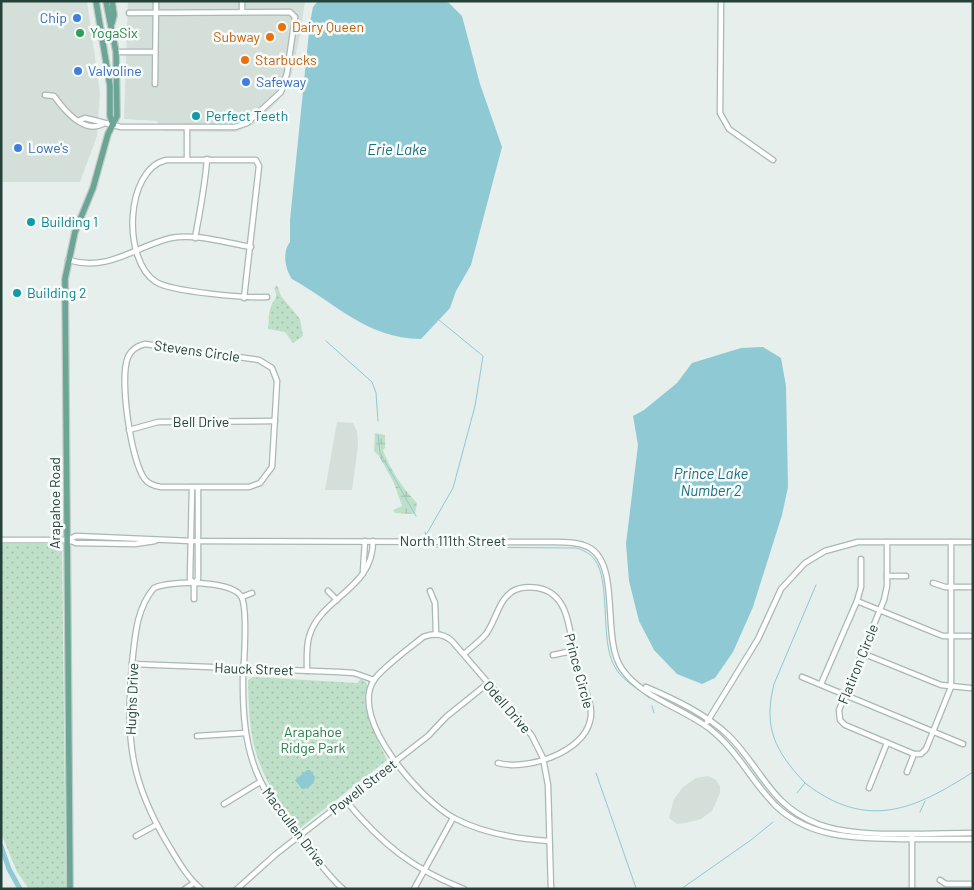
<svg xmlns="http://www.w3.org/2000/svg" width="974" height="890" font-family="Barlow,sans-serif">
	<defs>
		<pattern id="wetland-marsh" width="20" height="14" patternUnits="userSpaceOnUse" patternTransform="scale(1.25)"><rect width="20" height="14" fill="#bfe0c8"/><path d="M1 5h8M5 5V1M11 12h8M15 12V8" fill="none" stroke="#a4c1ad"/></pattern>
		<pattern id="park-dots" width="8" height="8" patternUnits="userSpaceOnUse" patternTransform="scale(1.25)"><rect width="8" height="8" fill="#bfe0c8"/><path d="M2 2h.1M6 6h.1" fill="none" stroke="#a4c1ad" stroke-width="1.8" stroke-linecap="round"/></pattern>
	</defs>
	<rect width="100%" height="100%" fill="#e6efeb"/>
	<g fill="#d4dfda">
		<path d="M1 1H87L100 93 97 136 80 182H1Z"/>
		<path d="M128 1H305L300 35 289 85 279 100 254 124 236 132 164 131 157 121 124 119Z"/>
		<path d="M337 422 353 423 357 431 358 446 352 490H325Z"/>
		<path d="M708 776 716 780 720 786V793L712 811 701 819 685 823 677 824 669 818 674 799 683 787 696 778Z"/>
	</g>
	<path fill="url(#wetland-marsh)" d="M375 433 385 435V448L383 450C391 471 402 487 417 503L415 514 395 513 393 510 402 506 394 483 379 456 374 451Z"/>
	<g fill="url(#park-dots)">
		<path d="M277 285 281 296 300 319 303 336 293 343 285 332 268 329C269 323 268 313 271 307 274 298 279 298 274 288Z"/>
		<path d="M1 544H55L62 550 66 889H29L17 872 1 833Z"/>
		<path d="M253 677 358 683 360 679 366 682C369 689 365 697 366 705 369 724 379 742 387 760L299 829C257 772 249 750 248 680Z"/>
	</g>
	<g fill="#8ec9d4">
		<path d="M318 1H444L449 3 462 16 480 84 502 147 471 265 456 291 450 308 421 339C366 338 337 304 292 279 285 269 282 252 290 242V220L310 22 313 7Z"/>
		<path d="M763 347 781 358 786 386 788 487 782 515 753 607 733 652 715 678 702 684 677 674 654 650 639 621 629 581 626 544 638 445 633 416 644 410 677 383 692 363 741 348Z"/>
		<path d="M307 770H310L315 777C314 784 309 789 302 789L295 780Z"/>
	</g>
	<g fill="none" stroke-linecap="round" stroke-linejoin="round">
		<g stroke="#8ec9d4" stroke-width="1">
			<path d="M326 341 372 382 376 393 378 421"/>
			<path d="M378 435 380 453 416 516"/>
			<path d="M425 532 426 535 453 488 475 406 483 356 439 320"/>
			<path d="M434 547 576 548C583 550 590 553 595 560 610 581 601 634 612 661 620 681 635 685 649 698"/>
			<path d="M652 706 654 713"/>
			<path d="M596 773 636 888 634 889"/>
			<path d="M805 783C775 751 763 728 774 684L816 585"/>
			<path d="M797 793 805 783C867 831 914 810 973 772"/>
			<path d="M920 812 925 801"/>
			<path d="M681 889 751 840 773 822"/>
		</g>
		<path stroke="#8ec9d4" stroke-width="5" d="M1 846 9 869 20 889"/>
		<g stroke="#a8b8b2" stroke-width="7">
			<g id="minor">
				<path d="M242 1V12"/>
				<path d="M721 1 720 113 729 129 773 160"/>
				<path d="M116 52H155"/>
				<path d="M155 84 156 1"/>
				<path d="M45 95 54 96C64 110 84 134 103 124"/>
				<path d="M80 120 85 118 121 127H235L247 123 281 92 287 73 295 17 290 12 129 13"/>
				<path d="M187 159V127"/>
				<path d="M195 238C200 211 205 186 207 159"/>
				<path d="M68 260C110 272 133 247 171 238 195 233 226 243 251 247"/>
				<path d="M244 298 259 166 256 160H166C125 170 122 260 156 282 173 292 245 298 267 297"/>
				<path d="M145 344 259 360 272 368 277 381 272 467 260 483 249 487H161C154 486 148 484 144 478 131 460 119 378 128 357 131 350 137 346 145 344Z"/>
				<path d="M129 430 158 422 275 421"/>
				<path d="M192 487 190 579 194 584"/>
				<path d="M1 540H68L76 543 135 544 155 541"/>
				<path d="M68 540 76 536 191 541 553 542C565 542 579 542 590 548 621 567 601 639 622 669 642 698 683 708 710 729 738 751 751 781 776 806 811 839 856 838 901 839 925 839 949 839 973 839"/>
				<path d="M887 542V586L884 600 839 710 840 720 845 725 914 754H921L926 749 951 687V542"/>
				<path d="M363 571 365 541"/>
				<path d="M887 576H906"/>
				<path d="M933 583 945 587H971"/>
				<path d="M328 591 337 600"/>
				<path d="M430 591 435 603 436 634"/>
				<path d="M242 597 252 593"/>
				<path d="M194 599V584L198 579V487"/>
				<path d="M857 601 943 636H970"/>
				<path d="M862 653 941 685 970 688"/>
				<path d="M464 654C471 648 480 641 486 634 496 621 499 597 515 590 522 587 531 587 538 588 573 594 569 640 577 667 581 684 595 704 590 721 583 753 526 771 498 763"/>
				<path d="M553 655 572 651"/>
				<path d="M132 664 339 672 354 673 374 680"/>
				<path d="M307 671C307 660 306 647 309 637 320 597 373 590 373 541"/>
				<path d="M802 677 963 744"/>
				<path d="M821 684 857 601 861 587V559"/>
				<path d="M646 687C674 699 706 714 728 735 761 767 770 806 818 824 857 839 930 833 973 833"/>
				<path d="M707 722 758 639 781 589 805 563 825 551 858 542H973"/>
				<path d="M197 736 245 733"/>
				<path d="M907 772 914 754"/>
				<path d="M869 788 887 743"/>
				<path d="M346 801C381 843 412 869 464 889"/>
				<path d="M224 804 260 782"/>
				<path d="M136 836 156 825"/>
				<path d="M549 841C517 839 484 834 454 818 422 801 348 719 374 680 382 668 411 647 423 637 433 633 443 633 452 641L520 720 532 736 543 758 548 785 551 889"/>
				<path d="M940 880 946 884H973"/>
				<path d="M185 889 194 883"/>
				<path d="M201 889C187 877 178 861 169 846 129 780 126 738 132 664 135 637 136 609 154 588 169 580 235 580 242 598 248 613 244 660 243 678 242 757 257 789 308 849 319 862 330 878 343 889"/>
				<path d="M237 889 276 854 428 736 446 717 487 684"/>
				<path d="M414 889 453 818"/>
				<path d="M912 889V836"/>
			</g>
		</g>
		<g stroke="#c2cac8" stroke-width="8">
			<g id="major">
				<path d="M96 1 110 86V116L113 125"/>
				<path d="M112 1 114 15 112 23"/>
				<path d="M70 889 65 279 75 232 93 188 108 134 117 116 116 52 106 1"/>
			</g>
		</g>
		<use href="#minor" stroke="#fff" stroke-width="4.5"/>
		<use href="#major" stroke="#6aa596" stroke-width="5.5"/>
	</g>
	<g fill="#3f7fe0" stroke="#f7fbf9" stroke-width="2">
		<circle cx="77" cy="18" r="5"/>
		<circle cx="78" cy="71" r="5"/>
		<circle cx="246" cy="82" r="5"/>
		<circle cx="18" cy="148" r="5"/>
	</g>
	<g fill="#e8710a" stroke="#f7fbf9" stroke-width="2">
		<circle cx="282" cy="27" r="5"/>
		<circle cx="270" cy="37" r="5"/>
		<circle cx="245" cy="60" r="5"/>
	</g>
	<circle fill="#2e9e5b" stroke="#f7fbf9" stroke-width="2" cx="80" cy="33" r="5"/>
	<g fill="#0f9aa8" stroke="#f7fbf9" stroke-width="2">
		<circle cx="196" cy="116" r="5"/>
		<circle cx="31" cy="222" r="5"/>
		<circle cx="17" cy="293" r="5"/>
	</g>
	<g text-anchor="middle" stroke-width="5" stroke-linejoin="round" paint-order="stroke">
		<g font-size="14" fill="#366cbe" stroke="#f7fbf9" text-anchor="start">
			<text x="67" y="23" text-anchor="end">Chip</text>
			<text x="88" y="76">Valvoline</text>
			<text x="256" y="87">Safeway</text>
			<text x="28" y="153">Lowe's</text>
		</g>
		<g font-size="14" fill="#c56008" stroke="#f7fbf9" text-anchor="start">
			<text x="292" y="32">Dairy Queen</text>
			<text x="260" y="42" text-anchor="end">Subway</text>
			<text x="255" y="65">Starbucks</text>
		</g>
		<g font-size="14" fill="#27864d" stroke="#f7fbf9" text-anchor="start">
			<text x="90" y="38">YogaSix</text>
		</g>
		<g font-size="14" fill="#0d838f" stroke="#f7fbf9" text-anchor="start">
			<text x="206" y="121">Perfect Teeth</text>
			<text x="41" y="227">Building 1</text>
			<text x="27" y="298">Building 2</text>
		</g>
		<g font-size="14" fill="#24423a" stroke="#f7fbf9">
			<text transform="translate(197 351) rotate(8)" y="5">Stevens Circle</text>
			<text x="201" y="427">Bell Drive</text>
			<text transform="translate(55 503) rotate(-90)" y="5">Arapahoe Road</text>
			<text x="453" y="546">North 111th Street</text>
			<text transform="translate(858 664) rotate(-68)" y="5">Flatiron Circle</text>
			<text transform="translate(254 669) rotate(2)" y="5">Hauck Street</text>
			<text transform="translate(579 671) rotate(75)" y="5">Prince Circle</text>
			<text transform="translate(132 699) rotate(-88)" y="5">Hughs Drive</text>
			<text transform="translate(507 707) rotate(49)" y="5">Odell Drive</text>
			<text transform="translate(363 787) rotate(-38)" y="5">Powell Street</text>
			<text transform="translate(294 827) rotate(53)" y="5">Maccullen Drive</text>
		</g>
		<g font-size="14" fill="#2d7a4b" stroke="#f7fbf9">
			<text x="313" y="737">Arapahoe<tspan x="313" dy="16">Ridge Park</tspan></text>
		</g>
		<g font-size="15" font-style="italic" fill="#1c6f80" stroke="#f7fbf9">
			<text x="397" y="155">Erie Lake</text>
			<text x="711" y="479">Prince Lake<tspan x="711" dy="17">Number 2</tspan></text>
		</g>
	</g>
	<rect width="974" height="890" fill="none" stroke="#24423a" stroke-width="5"/>
</svg>
